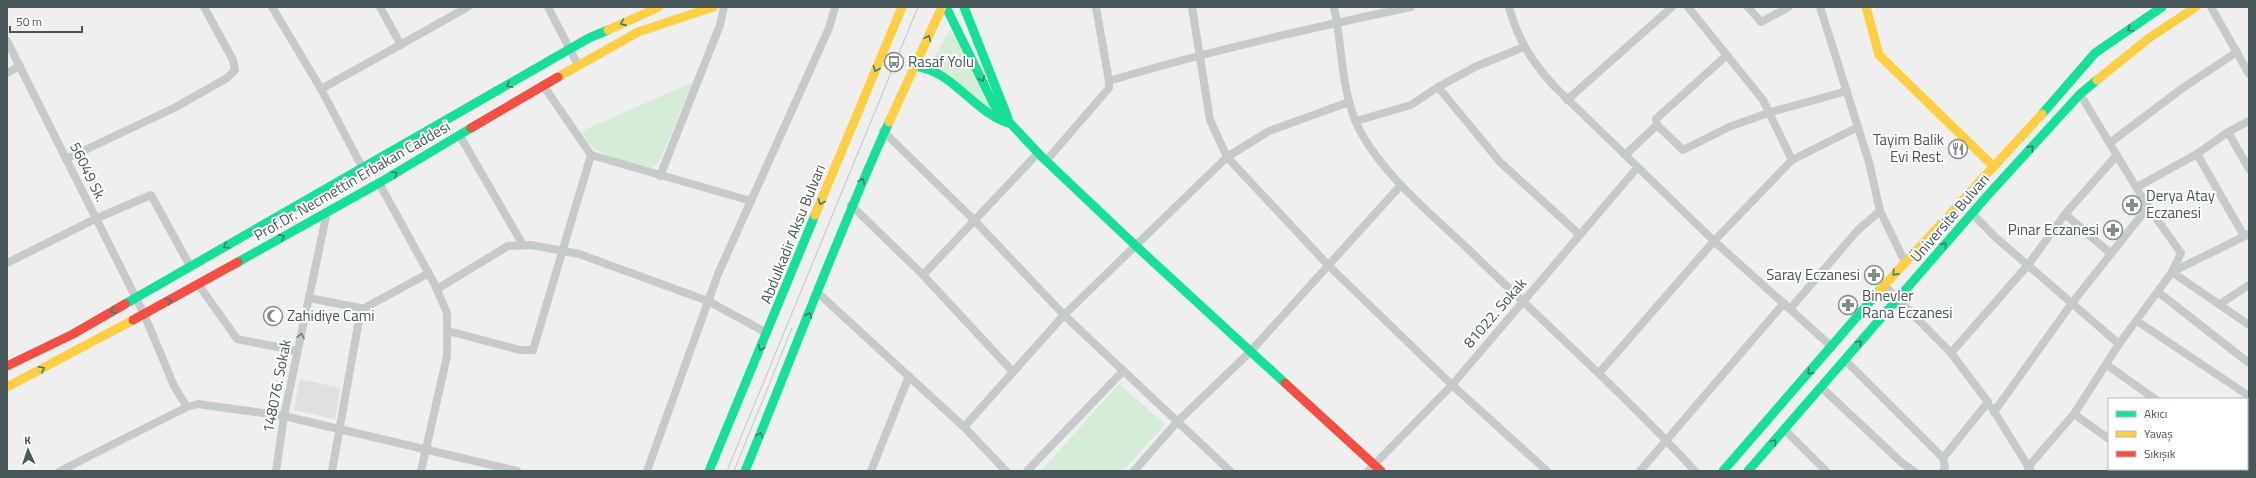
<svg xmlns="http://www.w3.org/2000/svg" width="2256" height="478" font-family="'Titillium Web',sans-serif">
	<rect width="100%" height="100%" fill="#efefef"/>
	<path fill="#e1e0e1" d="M300 379 340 388 335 419 294 410Z"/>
	<g fill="#d5ecd7">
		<path d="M950 30 958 40 991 112 931 63Z"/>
		<path d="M693 82 659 162 651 168C625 160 593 159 582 131Z"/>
		<path d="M1119 384 1165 424 1123 471H1041Z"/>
	</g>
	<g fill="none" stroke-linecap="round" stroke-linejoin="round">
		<g stroke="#c6caca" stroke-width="8">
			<path d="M272 7 321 89 362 167"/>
			<path d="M380 7 401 45"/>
			<path d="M548 7 578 65"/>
			<path d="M1096 7 1109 81C1208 51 1310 28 1411 7"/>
			<path d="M1192 7 1210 120 1227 157 1328 265 1452 385 1547 471"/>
			<path d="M1334 7C1342 44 1341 85 1355 120 1375 168 1430 213 1467 248 1543 322 1623 393 1695 471"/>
			<path d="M1509 7C1518 40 1532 62 1555 87L1714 241 1832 347"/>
			<path d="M1688 7 1763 100 1792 160"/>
			<path d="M1748 7 1761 22 1789 7"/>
			<path d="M1820 7 1869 162 1880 211 1905 262"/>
			<path d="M2211 7 2249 74"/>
			<path d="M7 41 144 314 174 386 187 407 198 404 284 416 517 471"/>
			<path d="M1727 55 1656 119 1657 125 1683 150 1729 127 1771 112 1847 91"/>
			<path d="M7 73 20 66"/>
			<path d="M543 85 591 155 751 201"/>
			<path d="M1438 87 1500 162 1580 235"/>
			<path d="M321 89 468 7"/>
			<path d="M1567 100 1672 7"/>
			<path d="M1356 121 1411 105 1438 87 1477 66 1524 47"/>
			<path d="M883 131 974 220 1064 315 1230 471"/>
			<path d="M2228 132 2249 169"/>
			<path d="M460 136 523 245"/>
			<path d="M2111 142 2184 87 2237 52"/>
			<path d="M2197 154 2244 236"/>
			<path d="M1625 155 1657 125"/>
			<path d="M66 159 176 107 227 78 235 70 233 60 204 7"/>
			<path d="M1046 161 1109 88V81"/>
			<path d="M660 176 720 25 724 7"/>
			<path d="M379 183 434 283 447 313V356L421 471"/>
			<path d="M2137 187 2197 154 2228 132 2249 121"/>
			<path d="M851 205 923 275 1013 372"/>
			<path d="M1972 213 1994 236 2119 344"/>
			<path d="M2065 214 2111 254"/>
			<path d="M2249 234 2172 272 2249 325"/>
			<path d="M7 263 95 219 151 195 190 266"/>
			<path d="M923 275 1038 153"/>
			<path d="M198 284 237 339 297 351"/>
			<path d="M1884 285 1951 353 1988 402 1943 458 1945 467 1943 471"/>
			<path d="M437 289 508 246 531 245 579 254 708 301 767 333"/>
			<path d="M2158 292 2249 363"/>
			<path d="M818 293 964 427 1006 471"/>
			<path d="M309 298 365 309"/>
			<path d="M2220 304 2249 285"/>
			<path d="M1790 309 1857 231 1880 211"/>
			<path d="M2137 321 2249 396"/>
			<path d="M448 331 520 350H533L591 155"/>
			<path d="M1951 353 2028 265 2065 214 2117 155"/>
			<path d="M1845 360 1943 458"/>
			<path d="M2107 365 2155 399"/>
			<path d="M1599 373 1714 241 1792 160 1858 127"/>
			<path d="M1821 387 1902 463 1914 471"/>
			<path d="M1992 408 2031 471"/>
			<path d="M1994 412 2072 303 2148 207"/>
			<path d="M2074 414 2109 439"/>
			<path d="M964 427 1064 315 1227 157 1269 131 1349 102"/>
			<path d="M1785 430 1826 471"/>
			<path d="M2247 432 2249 430"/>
			<path d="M2028 467 2074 414 2119 344 2172 272 2181 253 2148 207 2080 94"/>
			<path d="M2152 469 2154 471"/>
			<path d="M60 471 187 407"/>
			<path d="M276 471 284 416 327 212"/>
			<path d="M332 471 360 314 368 306 429 273"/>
			<path d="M647 471 718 274 829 28 835 7"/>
			<path d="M871 471 909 376"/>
			<path d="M1027 471 1123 371"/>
			<path d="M1134 471 1177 422 1250 352 1401 185"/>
			<path d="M1368 471 1452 385 1637 168"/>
			<path d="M1640 471 1784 303"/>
			<path d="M2115 471 2117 469"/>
			<path d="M2206 471 2208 469"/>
		</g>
		<g stroke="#16e098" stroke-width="9">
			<path d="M946 7 994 105 1011 124 1042 157 1136 246 1285 383"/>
			<path d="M964 7 1008 118"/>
			<path d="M915 66C955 72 971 111 1011 124"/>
			<path d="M2042 114 2095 53 2162 7"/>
			<path d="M238 262 379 183 471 128"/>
			<path d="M125 304 589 38 608 30"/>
			<path d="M709 471 815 215"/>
			<path d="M745 471C793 355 837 236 889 122"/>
			<path d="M1723 471 1880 290"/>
			<path d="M1748 471 1987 196 2080 94 2097 80"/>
		</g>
		<g stroke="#ffcf43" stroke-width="9">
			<path d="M1866 7 1879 55 1994 167"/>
			<path d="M608 30 659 7"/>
			<path d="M558 77 638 32 713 7"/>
			<path d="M2097 80 2149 38 2196 7"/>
			<path d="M889 122 942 7"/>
			<path d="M815 215 902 7"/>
			<path d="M1880 290 2042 114"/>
			<path d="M7 387 133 320"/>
		</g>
		<g stroke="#f24e42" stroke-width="9">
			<path d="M471 128 558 77"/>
			<path d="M133 320 238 262"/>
			<path d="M7 366 73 334 125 304"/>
			<path d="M1285 383 1381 471"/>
		</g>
		<g stroke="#c2c4c5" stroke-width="1">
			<path d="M727 471 918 7"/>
			<path d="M734 471 792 328"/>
		</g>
	</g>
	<defs><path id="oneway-chevron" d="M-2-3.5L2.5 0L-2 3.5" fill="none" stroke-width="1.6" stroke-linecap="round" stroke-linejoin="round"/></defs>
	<g stroke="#387f6c">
		<use href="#oneway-chevron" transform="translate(623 23) rotate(156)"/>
		<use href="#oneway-chevron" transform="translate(2130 29) rotate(145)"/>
		<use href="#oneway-chevron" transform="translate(928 38) rotate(-66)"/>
		<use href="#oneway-chevron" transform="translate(876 69) rotate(112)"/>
		<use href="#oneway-chevron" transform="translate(982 79) rotate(64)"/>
		<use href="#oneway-chevron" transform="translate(509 85) rotate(151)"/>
		<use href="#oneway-chevron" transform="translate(2031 148) rotate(-47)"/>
		<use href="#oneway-chevron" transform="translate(395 174) rotate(-30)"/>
		<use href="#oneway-chevron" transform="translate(862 181) rotate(-66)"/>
		<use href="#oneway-chevron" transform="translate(821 202) rotate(112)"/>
		<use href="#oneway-chevron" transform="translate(282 237) rotate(-29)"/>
		<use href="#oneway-chevron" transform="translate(1944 245) rotate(-49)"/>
		<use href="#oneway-chevron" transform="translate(226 246) rotate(150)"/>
		<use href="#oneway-chevron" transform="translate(1895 273) rotate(132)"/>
		<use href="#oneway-chevron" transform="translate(169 301) rotate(-29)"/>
		<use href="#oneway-chevron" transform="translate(113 311) rotate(150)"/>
		<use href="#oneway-chevron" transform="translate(809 315) rotate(-68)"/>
		<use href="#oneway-chevron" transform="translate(1859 343) rotate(-49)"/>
		<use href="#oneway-chevron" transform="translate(761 348) rotate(113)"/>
		<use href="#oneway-chevron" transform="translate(42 369) rotate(-28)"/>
		<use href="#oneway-chevron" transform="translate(1810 372) rotate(132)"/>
		<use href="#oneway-chevron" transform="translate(760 435) rotate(-68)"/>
		<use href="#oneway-chevron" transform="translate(1774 442) rotate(-49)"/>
	</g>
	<use stroke="#6d797b" href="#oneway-chevron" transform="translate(301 336) rotate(-78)"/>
	<defs>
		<g id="bus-ring" transform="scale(1)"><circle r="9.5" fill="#fff" stroke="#828c8e" stroke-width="1.5"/><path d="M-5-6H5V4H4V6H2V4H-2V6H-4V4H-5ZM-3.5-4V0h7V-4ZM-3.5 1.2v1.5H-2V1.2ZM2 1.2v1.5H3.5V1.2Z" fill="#828c8e"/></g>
		<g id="restaurant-ring" transform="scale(1)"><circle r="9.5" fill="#fff" stroke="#828c8e" stroke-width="1.5"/><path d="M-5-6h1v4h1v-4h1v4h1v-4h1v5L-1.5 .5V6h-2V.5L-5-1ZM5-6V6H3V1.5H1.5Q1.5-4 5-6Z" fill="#828c8e"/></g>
		<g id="pharmacy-ring" transform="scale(1)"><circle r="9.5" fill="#fff" stroke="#828c8e" stroke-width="1.5"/><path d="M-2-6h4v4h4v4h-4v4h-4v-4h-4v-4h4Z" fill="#828c8e"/></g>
		<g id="mosque-ring" transform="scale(1)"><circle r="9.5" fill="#fff" stroke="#828c8e" stroke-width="1.5"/><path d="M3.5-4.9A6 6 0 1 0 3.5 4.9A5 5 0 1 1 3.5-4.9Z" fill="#828c8e"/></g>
	</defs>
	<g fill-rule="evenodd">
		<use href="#bus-ring" x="894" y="62"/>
		<use href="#restaurant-ring" x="1958" y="149"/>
		<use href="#pharmacy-ring" x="2132" y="205"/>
		<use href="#pharmacy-ring" x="2113" y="230"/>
		<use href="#pharmacy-ring" x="1874" y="275"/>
		<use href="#pharmacy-ring" x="1848" y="305"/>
		<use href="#mosque-ring" x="273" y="316"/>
	</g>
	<g text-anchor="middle" stroke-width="4" stroke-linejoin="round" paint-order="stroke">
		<g font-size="15" fill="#475659" stroke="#fff" text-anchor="start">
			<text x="908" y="67">Rasaf Yolu</text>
			<text x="1944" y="145" text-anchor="end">Tayim Balik<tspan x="1944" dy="17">Evi Rest.</tspan></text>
			<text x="2146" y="201">Derya Atay<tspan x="2146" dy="17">Eczanesi</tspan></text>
			<text x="2099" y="235" text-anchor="end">Pınar Eczanesi</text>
			<text x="1860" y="280" text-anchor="end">Saray Eczanesi</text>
			<text x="1862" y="301">Binevler<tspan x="1862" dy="17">Rana Eczanesi</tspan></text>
			<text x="287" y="321">Zahidiye Cami</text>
		</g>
		<g font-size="15" fill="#475659" stroke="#fff">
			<text transform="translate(88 172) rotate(64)" y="5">56049 Sk.</text>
			<text transform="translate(352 181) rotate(-30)" y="5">Prof.Dr. Necmettin Erbakan Caddesi</text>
			<text transform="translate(1950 218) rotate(-49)" y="5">Üniversite Bulvarı</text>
			<text transform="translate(793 234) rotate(-68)" y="5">Abdulkadir Aksu Bulvarı</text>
			<text transform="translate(1495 313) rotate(-49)" y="5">81022. Sokak</text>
			<text transform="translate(277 386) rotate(-79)" y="5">148076. Sokak</text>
		</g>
	</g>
	<rect width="2256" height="478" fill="none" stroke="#475659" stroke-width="16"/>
	<rect x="2108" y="398" width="140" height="72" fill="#ffffff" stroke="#b5bbbd"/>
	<rect x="2116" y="411" width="20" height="6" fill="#16e098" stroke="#b5bbbd"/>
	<text x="2144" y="418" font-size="12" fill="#475659">Akıcı</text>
	<rect x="2116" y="431" width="20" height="6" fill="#ffcf43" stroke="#b5bbbd"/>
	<text x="2144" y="438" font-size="12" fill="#475659">Yavaş</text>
	<rect x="2116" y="451" width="20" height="6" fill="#f24e42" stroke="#b5bbbd"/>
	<text x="2144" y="458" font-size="12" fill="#475659">Sıkışık</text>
	<g transform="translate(28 450) rotate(357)" stroke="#ffffff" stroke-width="3" paint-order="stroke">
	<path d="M0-3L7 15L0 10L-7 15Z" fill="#475659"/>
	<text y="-6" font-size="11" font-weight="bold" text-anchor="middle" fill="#475659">K</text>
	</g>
	<path d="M10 26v6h72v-6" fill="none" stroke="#475659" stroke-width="2"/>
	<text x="16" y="26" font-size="12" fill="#475659" stroke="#ffffff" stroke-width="3" paint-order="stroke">50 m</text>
</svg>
